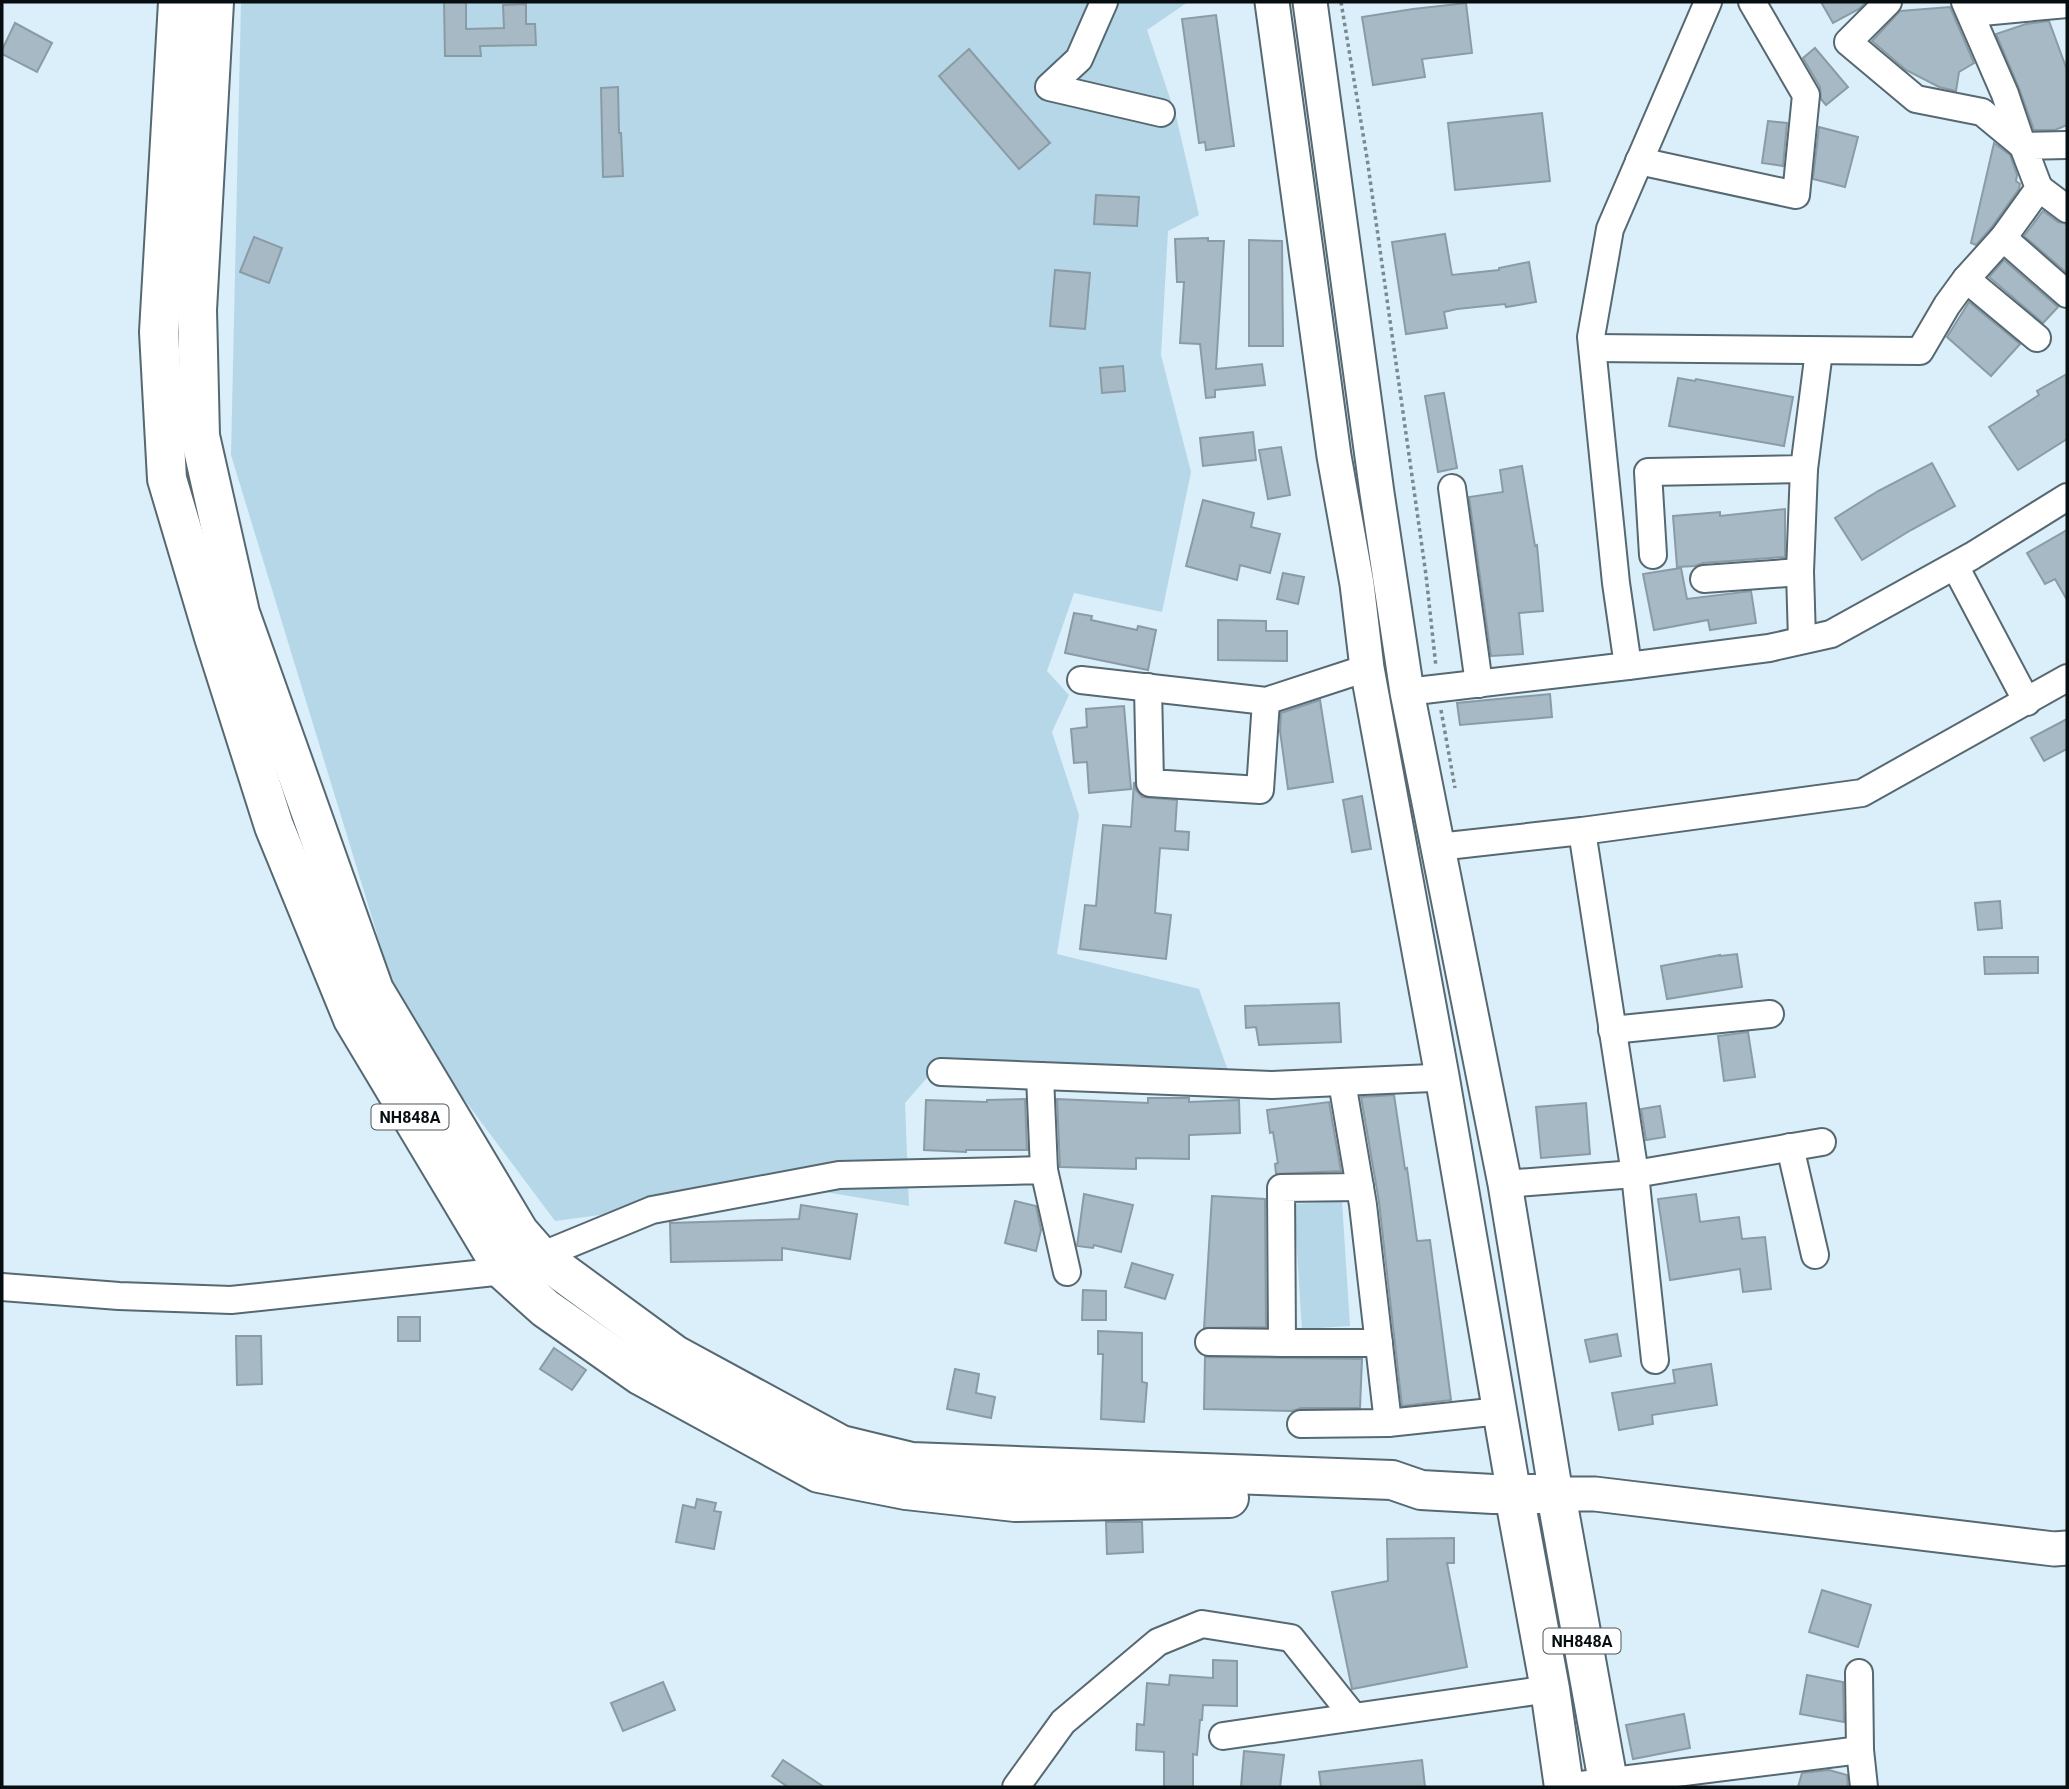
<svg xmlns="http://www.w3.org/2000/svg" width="2069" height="1789" font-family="Roboto,sans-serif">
	<rect width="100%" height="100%" fill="#daeff9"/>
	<g fill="#b6d7e8">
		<path d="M241 2H1188L1147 30 1176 116 1199 215 1168 231 1161 355 1191 472 1162 612 1074 593 1047 671 1069 695 1052 732 1079 815 1057 954 1199 989 1231 1079 932 1072 905 1103 909 1206 801 1188 555 1221 402 1016 231 455Z"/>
		<path d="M1342 1201 1350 1326 1302 1329 1294 1204Z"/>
	</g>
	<g fill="#a6b9c4" stroke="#899ca6" stroke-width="2">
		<path d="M444 2H466V29L504 28 503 5 526 4V24H535L536 45 480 46 481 56H445Z"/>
		<path d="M1821 2H1866L1859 9 1833 23Z"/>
		<path d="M1466 3 1472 53 1422 59 1425 77 1373 85 1362 17 1413 9Z"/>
		<path d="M1950 7 1974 63 1959 72 1956 91 1939 87 1906 70 1872 41 1900 11Z"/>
		<path d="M1216 15 1234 146 1206 150 1205 142 1199 143 1182 19Z"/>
		<path d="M2049 21 2067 70V125L2055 130H2034L2019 88 1996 34 2026 24Z"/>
		<path d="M15 23 52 43 37 72 2 54V50Z"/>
		<path d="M1815 48 1848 87 1826 105 1821 99 1820 87 1803 58Z"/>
		<path d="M969 49 1050 143 1019 169 939 76Z"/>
		<path d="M618 87 619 133H621L623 176 603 177 601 88Z"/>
		<path d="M1542 113 1550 181 1455 190 1448 123Z"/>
		<path d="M1768 121 1787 123 1783 166 1762 163Z"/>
		<path d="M1819 127 1858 137 1845 187 1813 179Z"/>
		<path d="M1994 143 2010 155 2017 175 2016 181 2020 184 2019 189 1991 228 1976 245 1971 243Z"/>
		<path d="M1096 195 1139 197 1137 226 1094 224Z"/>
		<path d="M2043 211 2058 222 2067 224V273L2024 236Z"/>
		<path d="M1445 234 1452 275 1499 270V268L1529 262 1536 302 1506 307 1505 304 1457 309 1444 312 1447 328 1406 334 1392 242Z"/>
		<path d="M254 237 282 248 269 283 240 272Z"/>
		<path d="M1208 238V241H1224L1216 369 1262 364 1265 385 1215 390V397L1206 398 1200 344 1180 343 1184 282H1177L1175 239Z"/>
		<path d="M1249 240 1282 241 1283 346H1249Z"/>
		<path d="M2004 260 2058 307 2043 323 1989 277Z"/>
		<path d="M1055 270 1090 273 1085 329 1050 326Z"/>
		<path d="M1969 302 2020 344 1991 376 1947 337Z"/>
		<path d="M1123 366 1125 391 1102 393 1100 368Z"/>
		<path d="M2067 374V439L2018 470 1989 427 2039 395 2037 391Z"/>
		<path d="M1678 378 1695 381 1696 379 1793 397 1784 446 1669 426Z"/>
		<path d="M1444 393 1457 468 1438 472 1425 396Z"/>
		<path d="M1253 432 1256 460 1203 466 1200 438Z"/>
		<path d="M1281 447 1290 495 1268 499 1259 450Z"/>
		<path d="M1932 463 1955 506 1911 530 1862 560 1835 518 1878 491Z"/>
		<path d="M1522 466 1535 546 1537 545 1543 611 1519 613 1523 654 1491 656 1469 497 1503 492 1500 470Z"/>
		<path d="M1203 500 1254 513 1251 527 1280 534 1270 573 1240 565 1237 580 1186 566Z"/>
		<path d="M1785 509V557L1703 563 1695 566 1677 567 1673 516 1720 512V516Z"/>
		<path d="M2067 530V600L2055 579 2045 584 2027 553Z"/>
		<path d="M1681 568 1687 599 1751 591 1756 623 1710 630 1708 620 1654 630 1643 574Z"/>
		<path d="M1283 573 1304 577 1298 604 1277 599Z"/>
		<path d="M1074 613 1092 616 1091 620 1137 630 1138 626 1156 630 1148 670 1065 653Z"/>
		<path d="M1218 620 1266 621V631H1287V661L1218 660Z"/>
		<path d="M1550 694 1552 717 1460 725 1457 703Z"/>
		<path d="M1320 700 1333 782 1288 789 1280 731 1281 713Z"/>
		<path d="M1124 706 1131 789 1089 793 1087 762 1074 763 1071 729 1087 727 1086 709Z"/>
		<path d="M2067 719V749L2044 761 2031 738Z"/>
		<path d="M1134 782 1136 790 1142 797 1177 800 1175 831 1189 832 1188 850 1160 848 1155 913 1171 915 1166 959 1080 949 1085 905 1096 906 1103 825 1131 827Z"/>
		<path d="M1362 796 1371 849 1352 852 1343 800Z"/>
		<path d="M2000 901 2002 928 1978 930 1975 903Z"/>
		<path d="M1737 954 1742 987 1667 999 1661 966 1720 955V956Z"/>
		<path d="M1984 957H2038V973L1985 974Z"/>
		<path d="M1339 1003 1341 1042 1259 1045 1256 1027 1246 1028 1245 1006Z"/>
		<path d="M1748 1032 1755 1077 1724 1081 1718 1036Z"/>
		<path d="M1394 1095 1405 1169 1407 1168 1417 1241 1430 1240 1451 1400 1402 1406 1379 1202 1361 1097Z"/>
		<path d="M1148 1098H1189V1102L1239 1100 1240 1133 1189 1135V1159L1136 1158V1169L1060 1167 1057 1099 1148 1103Z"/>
		<path d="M1025 1099 1027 1150H966V1152L924 1150 926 1100 987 1102V1100Z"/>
		<path d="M1329 1102 1341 1171 1276 1174 1275 1164 1278 1163 1273 1132 1270 1133 1267 1110Z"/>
		<path d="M1586 1103 1590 1154 1541 1158 1536 1107Z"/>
		<path d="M1660 1106 1665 1137 1646 1140 1641 1109Z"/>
		<path d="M1084 1194 1133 1205 1121 1252 1094 1245 1093 1248 1077 1246Z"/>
		<path d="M1696 1194 1700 1222 1739 1217 1742 1239 1765 1237 1771 1289 1743 1292 1740 1269 1670 1280 1658 1199Z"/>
		<path d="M1212 1196 1265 1199 1266 1327 1204 1328Z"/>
		<path d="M1015 1201 1036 1206 1041 1230 1036 1251 1005 1243Z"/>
		<path d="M801 1205 857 1214 850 1259 782 1248V1260L671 1262 670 1223 799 1219Z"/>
		<path d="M1132 1263 1173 1275 1165 1299 1125 1287Z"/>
		<path d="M1083 1290 1106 1291V1320H1082Z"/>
		<rect x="398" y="1317" width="22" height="24"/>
		<path d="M1098 1331 1142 1333V1382L1147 1383 1144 1422 1101 1419 1103 1354H1098Z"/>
		<path d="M1617 1334 1621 1356 1590 1362 1585 1340Z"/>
		<path d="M236 1336H261L262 1384 237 1385Z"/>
		<path d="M554 1348 586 1370 572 1390 540 1369Z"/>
		<path d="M1205 1357 1362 1359 1360 1408H1301L1292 1411 1204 1409Z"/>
		<path d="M1711 1364 1717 1405 1652 1415 1653 1424 1619 1430 1612 1393 1675 1383 1673 1370Z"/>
		<path d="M955 1369 979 1374 976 1393 995 1397 991 1418 947 1409Z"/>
		<path d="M697 1499 716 1503 714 1511 721 1512 714 1549 676 1542 683 1505 695 1508Z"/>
		<path d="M1106 1522H1142L1143 1552 1107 1554Z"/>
		<path d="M1454 1538V1563H1447L1467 1667 1352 1689 1332 1592 1388 1581 1387 1539Z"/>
		<path d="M1822 1590 1871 1605 1858 1647 1809 1632Z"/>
		<path d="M1213 1660 1237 1661V1706L1203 1705 1202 1720H1200L1197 1755 1193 1754V1787H1164V1752L1136 1750 1137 1724 1144 1725 1147 1683 1169 1685 1170 1675 1213 1678Z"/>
		<path d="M1807 1675 1843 1682 1844 1722 1800 1714Z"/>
		<path d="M663 1682 675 1710 623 1731 611 1703Z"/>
		<path d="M1684 1714 1690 1748 1633 1759 1626 1725Z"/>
		<path d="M1244 1751 1284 1755 1280 1787H1241Z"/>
		<path d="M783 1760 824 1787H788L772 1776Z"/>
		<path d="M1422 1760 1425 1787H1321L1319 1772Z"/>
		<path d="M1829 1770 1847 1775 1848 1787H1798L1802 1773Z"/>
	</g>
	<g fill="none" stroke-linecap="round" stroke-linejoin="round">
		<g stroke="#566871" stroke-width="30">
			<g id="minor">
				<path d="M1104 2 1079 59 1049 87 1161 113"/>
				<path d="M1888 2 1848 42 1916 99 1982 112 2023 146"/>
				<path d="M1965 2 2005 94 2022 144"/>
				<path d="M1971 13 2067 4"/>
				<path d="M1639 161 1796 195 1806 95 1752 2"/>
				<path d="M2039 188 2067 209"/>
				<path d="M2003 238 2067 294"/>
				<path d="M1966 279 2037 338"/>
				<path d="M1593 348 1920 351 1947 305 1966 279 2003 238 2039 188 2023 146 2067 145"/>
				<path d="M1452 488 1479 684"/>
				<path d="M1653 555 1648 472 1804 469 1819 351"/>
				<path d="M1955 566 2027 702"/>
				<path d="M1704 579 1800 572"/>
				<path d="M1802 640 1800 572 1804 469"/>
				<path d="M1628 666 1769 648 1831 634 1972 556 2067 497"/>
				<path d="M1081 680 1266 701 1367 668"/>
				<path d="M1148 687 1150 783 1260 790 1266 701"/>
				<path d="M1407 692 1628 666 1616 583 1591 337 1610 229 1708 2"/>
				<path d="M1582 831 1635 1174 1655 1360"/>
				<path d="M1438 847 1582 831 1862 793 2067 678"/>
				<path d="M1612 1030 1770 1014"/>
				<path d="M941 1072 1272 1085 1432 1078 1442 1076"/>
				<path d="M1040 1076 1044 1170"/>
				<path d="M1342 1082 1363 1205 1388 1423"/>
				<path d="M1790 1147 1815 1255"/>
				<path d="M1505 1184 1635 1174 1822 1142"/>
				<path d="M1360 1187 1281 1188 1282 1343H1379"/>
				<path d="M2 1287 119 1296 231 1300 504 1271 652 1210 839 1175 1044 1170 1067 1272"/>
				<path d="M1209 1342 1282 1343"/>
				<path d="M1301 1424 1388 1423 1500 1411"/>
				<path d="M1223 1736 1550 1689"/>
				<path d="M1860 1750 1864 1787"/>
				<path d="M1016 1787 1063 1722 1158 1642 1202 1624 1291 1638 1354 1717"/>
				<path d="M1565 1787 1860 1750 1859 1673"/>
			</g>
		</g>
		<g stroke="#566871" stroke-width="37">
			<g id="major">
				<path d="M1272 2 1321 360 1334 456 1357 584 1367 668 1442 1076 1514 1494"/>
				<path d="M1310 2 1377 493 1407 692 1505 1184 1556 1494H1595L2054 1549 2067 1548"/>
			</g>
		</g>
		<g stroke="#566871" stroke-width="42">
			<g id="highway">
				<path d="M178 2 159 332 167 479 214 637 274 826 353 1019 504 1271 545 1308 640 1375 819 1473 906 1490 1015 1502 1229 1498"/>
				<path d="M214 2 197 310 200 436 240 613 374 990 519 1232 540 1256 675 1355 841 1445 911 1462 1392 1480 1421 1490 1493 1494H1556L1609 1787"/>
				<path d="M1514 1494 1550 1689 1564 1787"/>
			</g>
		</g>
		<g stroke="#7a888f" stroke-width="3.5" stroke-dasharray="3.5 3.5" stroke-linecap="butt">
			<path d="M1341 2 1367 158 1426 575 1436 667"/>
			<path d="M1441 710 1455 788"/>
		</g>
		<use href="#minor" stroke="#fff" stroke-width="26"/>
		<use href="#major" stroke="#fff" stroke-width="33"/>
		<use href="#highway" stroke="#fff" stroke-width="38"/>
	</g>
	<g text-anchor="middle" stroke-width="7" stroke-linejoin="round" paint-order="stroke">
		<g fill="#fff" stroke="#515658" stroke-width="2">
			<rect x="371.5" y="1104.5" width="77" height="25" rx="5"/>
			<rect x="1543.5" y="1628.5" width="77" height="25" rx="5"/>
		</g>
		<g font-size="16" font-weight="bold" fill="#070e11">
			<text x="410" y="1123">NH848A</text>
			<text x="1582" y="1647">NH848A</text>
		</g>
	</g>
	<rect width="2069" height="1789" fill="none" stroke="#070e11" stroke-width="7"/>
</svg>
